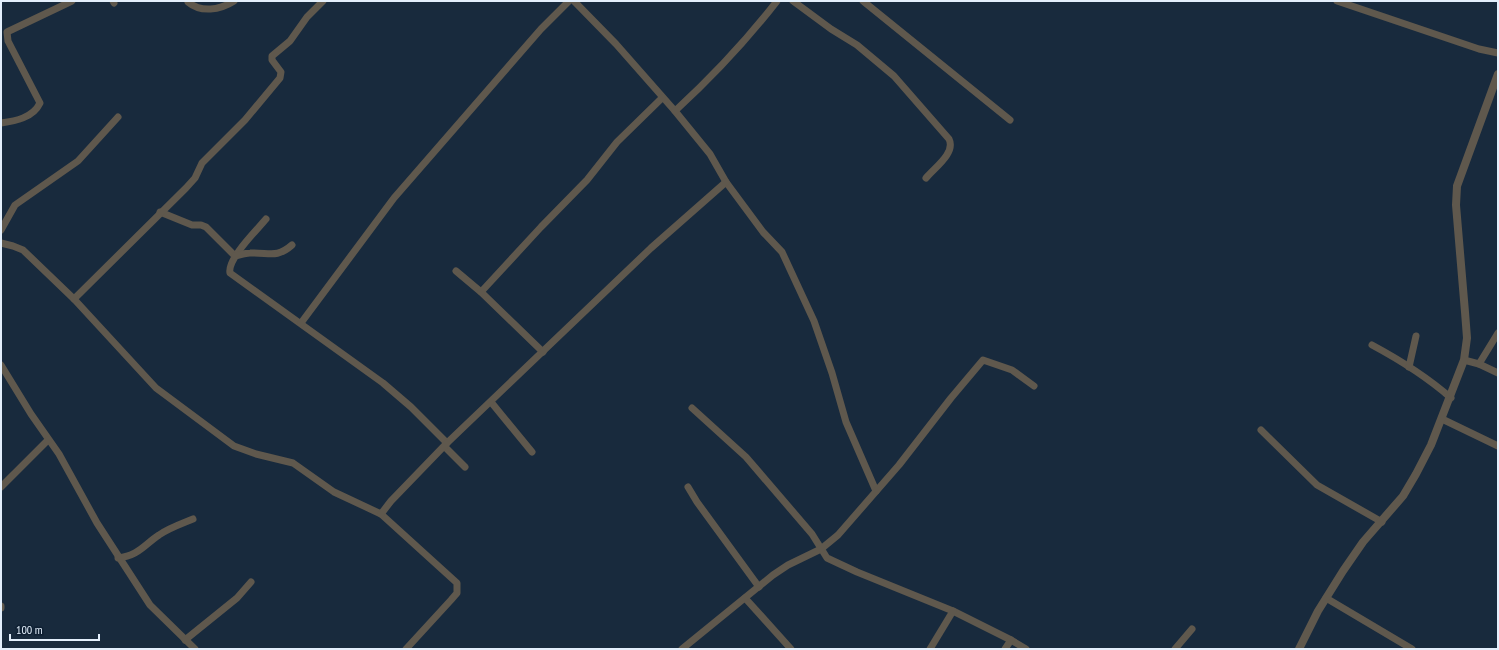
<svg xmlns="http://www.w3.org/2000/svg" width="1499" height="650" font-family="'PT Sans Narrow',sans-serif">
	<rect width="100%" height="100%" fill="#182a3d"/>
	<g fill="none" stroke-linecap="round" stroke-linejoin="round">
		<g stroke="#5f584d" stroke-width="7">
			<path d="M113 1 114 3"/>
			<path d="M574 1 616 44 675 111 710 154 726 182 763 232 782 252 814 321 832 373 846 422 876 491"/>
			<path d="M793 1 831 29 857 45 894 76 949 139C956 153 934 168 926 178"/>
			<path d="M863 1 1010 120"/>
			<path d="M1337 1 1479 49 1498 53"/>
			<path d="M188 2C201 13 220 10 234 1"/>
			<path d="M675 111C712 77 746 41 777 1"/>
			<path d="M1 123C15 121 33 118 40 103L8 41 7 32 72 1"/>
			<path d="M160 212 192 225H201L206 227 235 256"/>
			<path d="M266 219C257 230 227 259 230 273L383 383 411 407 447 443"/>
			<path d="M1 230 15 205 78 161 118 117"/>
			<path d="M1 243 13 246 23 250 74 299 156 388 234 446 256 454 293 463 334 492 381 514 457 583V593L451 600 406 649"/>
			<path d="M235 256C240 255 245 253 250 253 269 252 276 259 292 245"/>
			<path d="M456 271 481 292 543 352"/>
			<path d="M481 292 541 227 587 180 617 142 662 98"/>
			<path d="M74 299 186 188 195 178 202 163 245 120 280 78 281 72 272 60V56L290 41 307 17 323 1"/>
			<path d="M301 323 394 198 541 29 569 1"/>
			<path d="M1372 345C1400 360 1427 377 1451 398"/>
			<path d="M1464 360 1479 364 1498 333"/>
			<path d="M1479 364 1498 373"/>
			<path d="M1 365 31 414 59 454 97 523 150 605 195 649"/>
			<path d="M1409 367 1416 336"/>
			<path d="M491 402 532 452"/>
			<path d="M692 408 746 457 812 534 827 558 857 572 953 611 1011 640 1026 649"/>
			<path d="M1442 419 1498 446"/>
			<path d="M1261 430 1317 485 1382 522"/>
			<path d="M445 447 465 467"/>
			<path d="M1 487 48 440"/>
			<path d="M688 487 697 502 759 587"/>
			<path d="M381 514 391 501 447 443 651 248 726 182"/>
			<path d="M118 558C138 556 144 545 159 535 169 528 181 524 193 519"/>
			<path d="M745 598 791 649"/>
			<path d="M1326 598 1412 649"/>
			<path d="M1 606V608"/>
			<path d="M185 640 237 598 251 582"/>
			<path d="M682 649 773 575 788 565 821 549 838 535 899 465 951 398 983 360 1012 370 1034 386"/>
			<path d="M930 649 953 611"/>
			<path d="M1005 649 1011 640"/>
			<path d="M1175 649 1192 629"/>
		</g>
		<path stroke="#5f584d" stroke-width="8" d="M1299 649 1318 611 1343 571 1363 542 1403 496 1416 474 1431 445 1464 360 1467 338 1465 312 1456 205 1457 186 1498 74"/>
	</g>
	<rect width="1499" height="650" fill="none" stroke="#e3effc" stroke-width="4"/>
	<path d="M10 634v6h89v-6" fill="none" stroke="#e3effc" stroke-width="2"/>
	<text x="16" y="634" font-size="12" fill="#e3effc" stroke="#0f2033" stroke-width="3" paint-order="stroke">100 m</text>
</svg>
